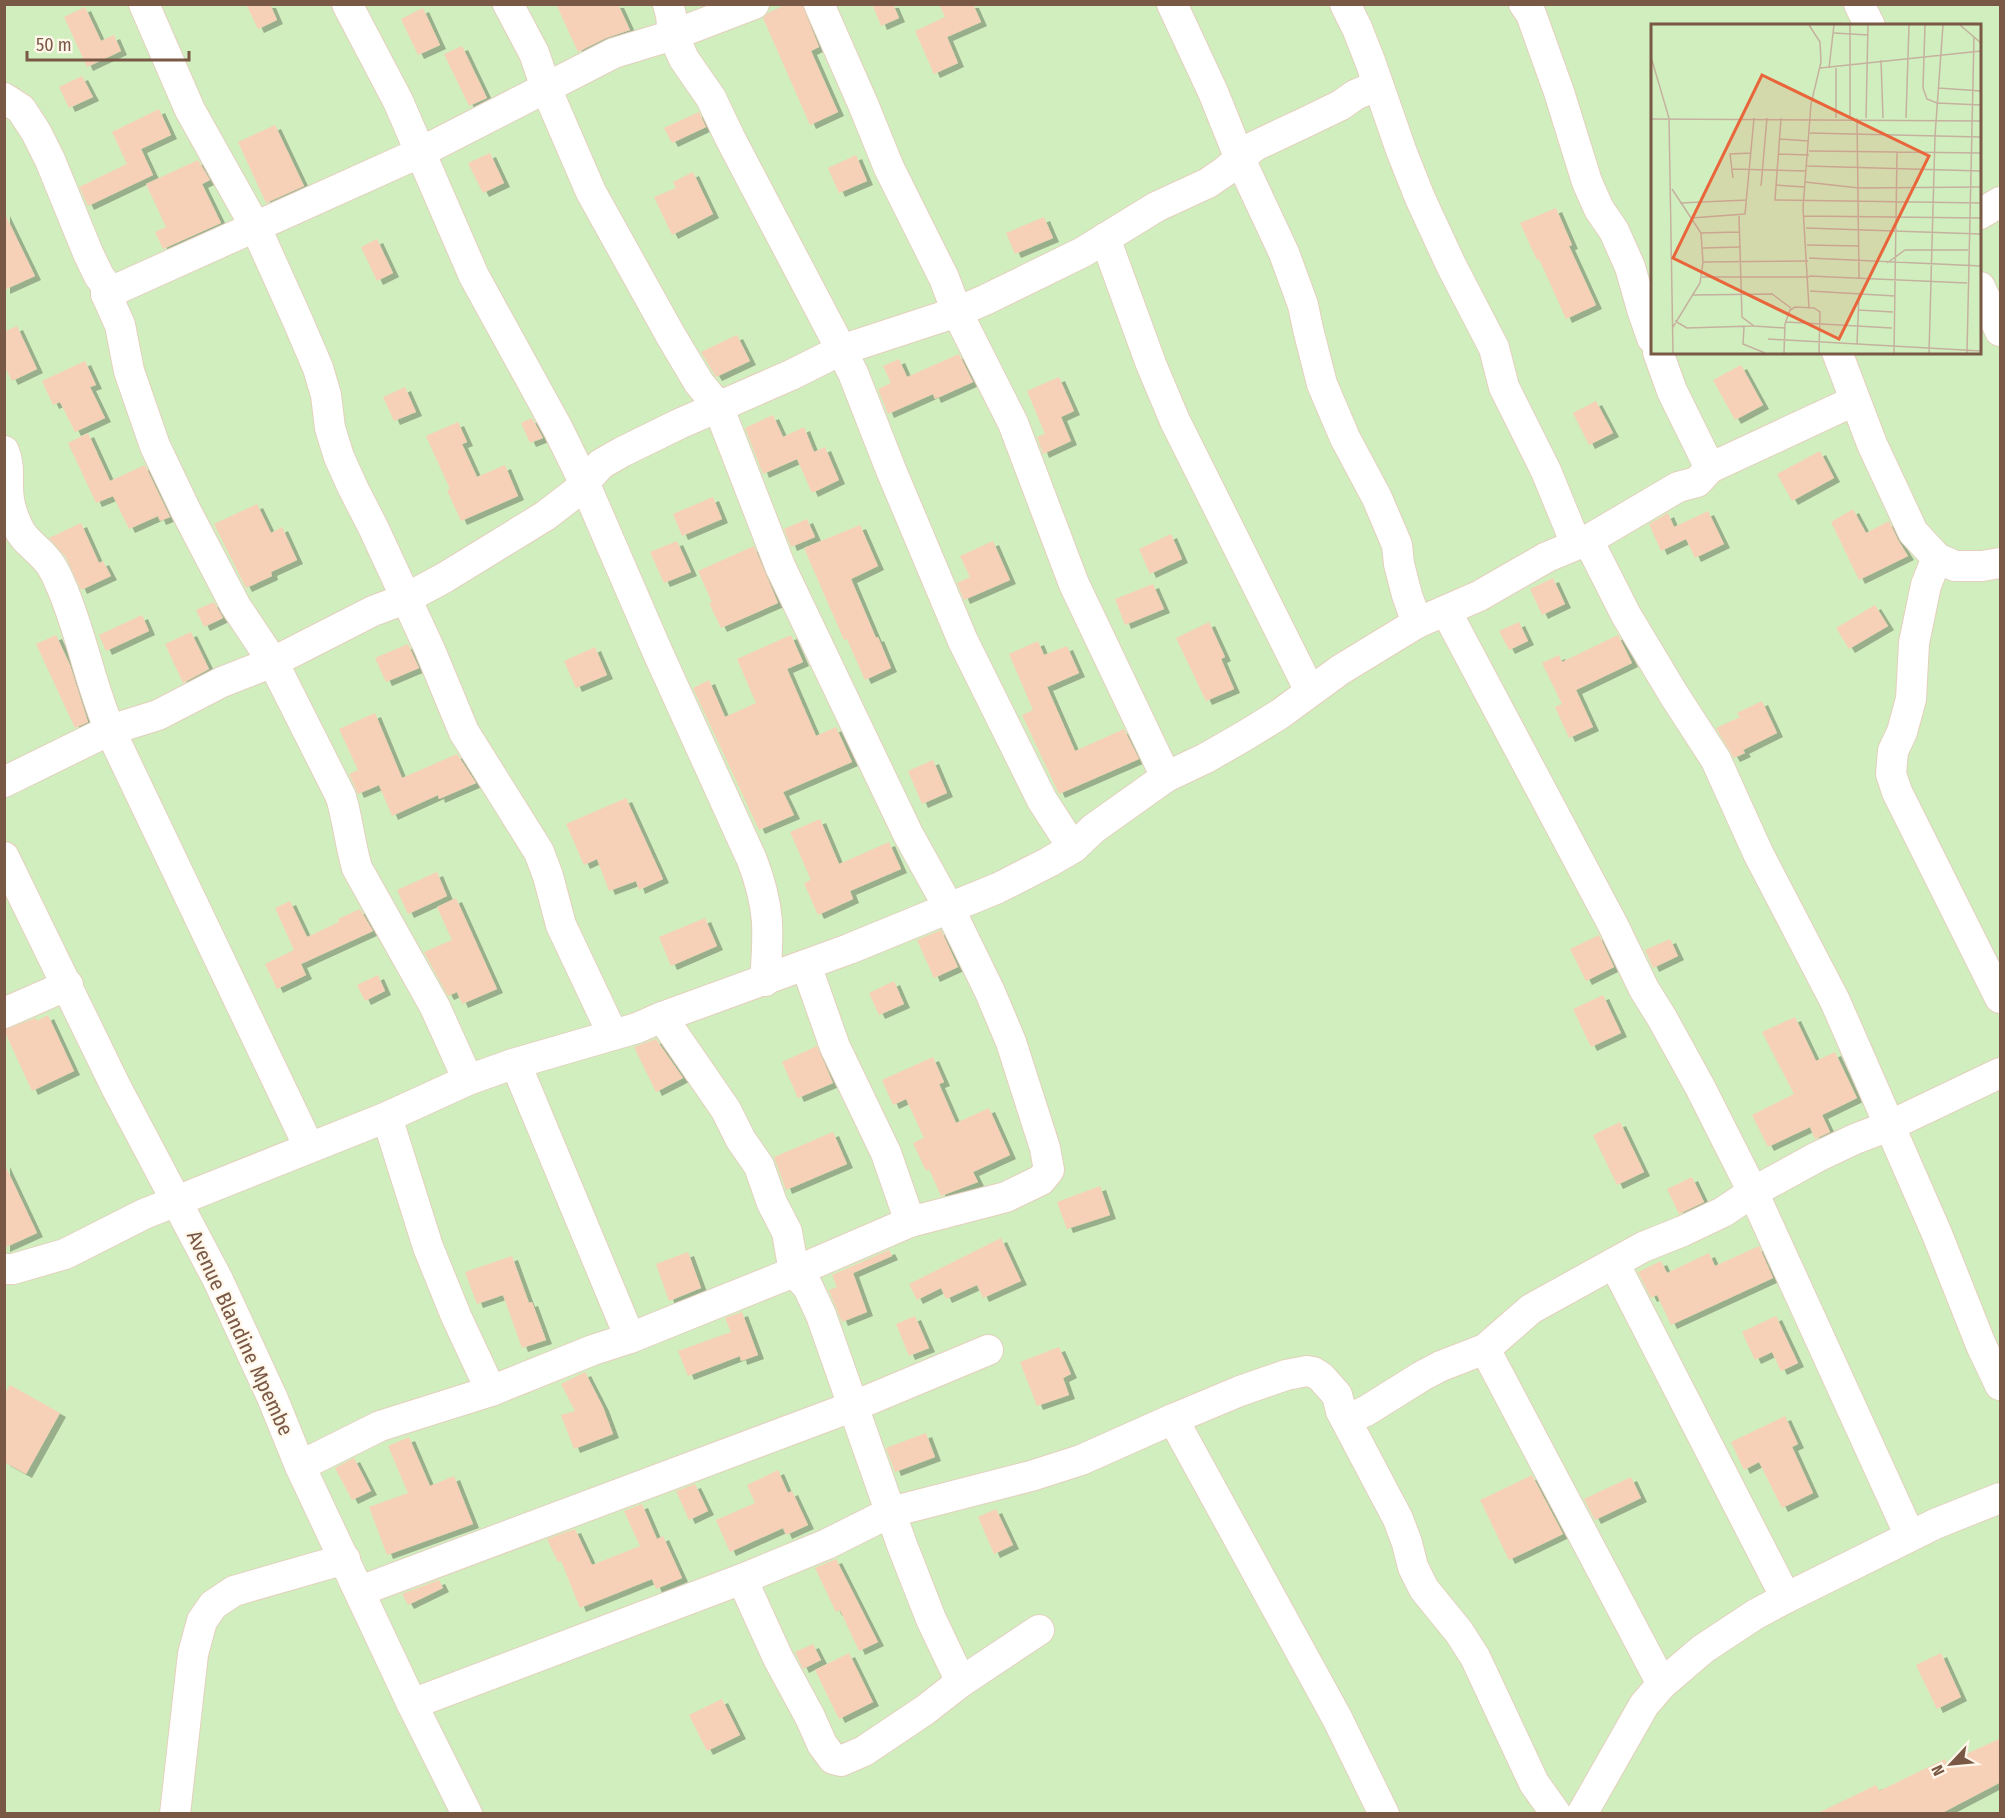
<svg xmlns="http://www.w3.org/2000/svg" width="2005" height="1818" font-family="'Fira Sans Condensed',sans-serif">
	<defs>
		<filter id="shadow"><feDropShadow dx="6" dy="4" stdDeviation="0" flood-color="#0004"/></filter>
	</defs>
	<rect width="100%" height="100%" fill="#fef4e2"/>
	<path fill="#d1eebf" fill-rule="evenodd" d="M5 5H2000V1813H5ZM1652 26H1980V352H1652Z"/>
	<g fill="#f7d1b7" filter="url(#shadow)">
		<path d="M246 4H270L277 20 258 29Z"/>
		<path d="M556 4H618L630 30 606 38 578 52Z"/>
		<path d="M787 4H802L819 47 811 51 838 112 810 125 763 18 768 13Z"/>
		<path d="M872 4H893L899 18 881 26Z"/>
		<path d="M939 4H973L981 22 947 37 958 63 934 74 915 31 945 17Z"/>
		<path d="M85 7 101 41 114 35 121 51 87 67 64 17Z"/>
		<path d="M423 8 440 45 418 55 401 19Z"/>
		<path d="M462 46 487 98 469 106 444 54Z"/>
		<path d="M82 76 93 97 69 108 59 87Z"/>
		<path d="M159 109 171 135 141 149 153 175 88 206 79 187 127 164 112 132Z"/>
		<path d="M699 112 706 127 672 143 664 128Z"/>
		<path d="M275 125 304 186 266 203 238 142Z"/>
		<path d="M490 153 504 183 483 193 468 163Z"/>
		<path d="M856 155 867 181 839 193 828 168Z"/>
		<path d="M198 160 210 180 202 184 221 223 163 249 155 232 166 227 146 184Z"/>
		<path d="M693 172 713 214 672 235 654 197 676 188 673 182Z"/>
		<path d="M1556 208 1572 245 1569 246 1596 305 1566 319 1539 259 1537 260 1520 223Z"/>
		<path d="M4 212 35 276 4 290Z"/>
		<path d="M1044 217 1053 238 1015 254 1006 233Z"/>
		<path d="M377 239 393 273 377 281 361 247Z"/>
		<path d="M17 326 37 369 12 381 4 365V332Z"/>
		<path d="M737 335 750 361 716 377 701 352Z"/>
		<path d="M959 354 973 382 935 399 933 394 888 414 878 389 891 383 883 366 899 359 907 377Z"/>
		<path d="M85 361 96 385 90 387 105 418 75 432 60 402 53 405 42 381Z"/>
		<path d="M1741 365 1763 405 1735 420 1713 380Z"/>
		<path d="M1059 377 1074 411 1061 417 1071 441 1043 454 1037 437 1045 434 1027 391Z"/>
		<path d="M405 387 416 412 394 421 383 397Z"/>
		<path d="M1596 401 1613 433 1589 445 1573 413Z"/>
		<path d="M773 415 783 437 804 427 814 452 825 447 839 480 812 493 797 459 763 474 745 428Z"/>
		<path d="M532 418 543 438 530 443 521 423Z"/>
		<path d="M458 422 467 442 462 444 477 477 505 465 518 496 461 521 447 490 450 489 426 436Z"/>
		<path d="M88 433 110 481 145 465 170 517 160 521 158 516 129 529 113 496 96 503 68 443Z"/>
		<path d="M1820 451 1834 478 1792 501 1777 474Z"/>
		<path d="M713 497 722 519 682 536 673 514Z"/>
		<path d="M257 504 271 533 282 527 297 560 271 572 272 576 246 588 214 524Z"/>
		<path d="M1853 509 1866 533 1889 521 1898 540 1908 556 1859 580 1831 522Z"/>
		<path d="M1708 511 1724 544 1695 558 1686 539 1661 551 1649 524 1668 513 1674 527Z"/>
		<path d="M807 519 815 537 791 547 784 529Z"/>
		<path d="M81 523 99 563 103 561 111 576 81 590 66 557 49 538Z"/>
		<path d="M860 525 878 566 851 579 876 638 878 637 891 668 865 680 847 639 844 640 804 548Z"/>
		<path d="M1171 534 1182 559 1150 574 1139 549Z"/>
		<path d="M677 541 691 572 664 583 650 552Z"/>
		<path d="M993 541 1010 580 964 600 957 583 970 577 960 556Z"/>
		<path d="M754 546 778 603 721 628 709 603 712 602 698 571Z"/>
		<path d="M1553 578 1565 604 1542 615 1530 589Z"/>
		<path d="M1153 584 1164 609 1125 625 1115 599Z"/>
		<path d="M214 602 223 618 204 627 196 610Z"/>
		<path d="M1875 605 1888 626 1849 649 1836 628Z"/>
		<path d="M142 615 149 631 106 651 99 635Z"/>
		<path d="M1209 622 1225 657 1221 659 1234 689 1206 701 1176 638Z"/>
		<path d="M1519 622 1528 641 1509 650 1499 631Z"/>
		<path d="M191 632 209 669 183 683 165 644Z"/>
		<path d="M56 635 70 665 88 722 75 728 36 644Z"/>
		<path d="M791 635 803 662 787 669 816 736 836 727 852 762 783 792 794 815 759 830 693 688 709 680 725 717 756 703 737 659Z"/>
		<path d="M1618 635 1632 663 1576 690 1593 727 1569 738 1555 707 1562 704 1542 663 1559 655 1562 662Z"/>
		<path d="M1038 641 1044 655 1067 646 1079 673 1047 687 1075 751 1124 729 1139 759 1059 794 1022 715 1033 710 1009 654Z"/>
		<path d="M408 644 419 668 386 682 375 658Z"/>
		<path d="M595 647 607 675 576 688 564 661Z"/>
		<path d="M1762 701 1777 733 1743 750 1745 753 1734 758 1716 728 1740 717 1737 713Z"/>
		<path d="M375 713 402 778 457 754 476 783 439 799 438 795 392 816 379 785 358 794 349 774 358 770 339 729Z"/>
		<path d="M933 760 947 793 922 804 908 771Z"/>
		<path d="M626 798 663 879 639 890 636 881 609 891 597 859 584 865 566 824Z"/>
		<path d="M820 819 839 864 889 842 901 869 850 891 853 899 818 915 804 883 811 880 790 832Z"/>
		<path d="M437 872 447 896 408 914 397 890Z"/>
		<path d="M456 898 497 989 462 1004 457 992 448 996 424 952 452 940 437 907Z"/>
		<path d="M290 901 307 937 339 922 338 919 360 909 373 931 301 964 306 975 277 989 265 964 294 950 275 908Z"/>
		<path d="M705 918 717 946 671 966 659 937Z"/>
		<path d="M941 930 958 967 934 978 917 940Z"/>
		<path d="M1599 935 1614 967 1586 981 1570 949Z"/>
		<path d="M1670 939 1678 956 1653 968 1645 950Z"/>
		<path d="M378 975 385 991 365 1001 357 985Z"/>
		<path d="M894 981 904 1004 879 1015 869 993Z"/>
		<path d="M1603 995 1621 1033 1591 1047 1573 1009Z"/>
		<path d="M48 1015 74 1071 32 1091 4 1030 36 1018 37 1021Z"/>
		<path d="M1795 1017 1816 1061 1835 1052 1857 1098 1822 1115 1830 1132 1815 1139 1810 1127 1768 1147 1752 1115 1794 1094 1762 1032Z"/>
		<path d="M656 1039 683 1078 656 1092 634 1047Z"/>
		<path d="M817 1046 833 1083 798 1098 782 1062Z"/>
		<path d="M933 1057 944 1082 939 1084 956 1123 989 1108 1010 1155 973 1172 978 1182 941 1196 929 1169 926 1171 913 1143 924 1138 906 1099 893 1105 882 1080Z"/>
		<path d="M1620 1122 1644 1172 1617 1185 1593 1135Z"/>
		<path d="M833 1132 847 1164 786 1190 774 1157Z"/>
		<path d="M4 1163 37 1233 4 1248Z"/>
		<path d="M1692 1177 1704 1202 1679 1214 1667 1189Z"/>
		<path d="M1100 1186 1110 1215 1067 1229 1057 1202Z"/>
		<path d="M1001 1238 1021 1281 983 1298 977 1285 946 1299 941 1288 917 1300 909 1284Z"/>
		<path d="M1759 1246 1773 1278 1671 1325 1657 1295 1651 1298 1638 1272 1661 1261 1667 1273 1709 1253 1715 1266Z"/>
		<path d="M889 1250 892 1256 853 1273 867 1312 842 1322 829 1290 837 1287 832 1275Z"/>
		<path d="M688 1252 701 1288 669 1301 656 1264Z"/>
		<path d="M512 1256 529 1303 532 1302 546 1340 522 1348 503 1295 477 1304 465 1272Z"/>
		<path d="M742 1312 758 1355 741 1361 740 1356 688 1376 678 1351 731 1332 725 1318Z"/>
		<path d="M915 1316 929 1348 909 1356 896 1324Z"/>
		<path d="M1776 1316 1798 1363 1781 1371 1772 1352 1755 1360 1742 1332Z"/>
		<path d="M1059 1347 1071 1374 1063 1378 1069 1395 1037 1406 1020 1362Z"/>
		<path d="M585 1372 603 1407 613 1434 574 1449 561 1415 575 1411 561 1384Z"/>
		<path d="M10 1385 60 1413 26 1474 4 1462V1395Z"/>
		<path d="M1785 1416 1798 1444 1792 1447 1813 1493 1782 1508 1759 1462 1744 1470 1731 1442Z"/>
		<path d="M926 1433 935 1457 895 1472 886 1448Z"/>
		<path d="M409 1437 430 1486 454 1476 473 1524 387 1555 369 1507 408 1493 388 1446Z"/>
		<path d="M354 1458 371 1491 352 1500 335 1468Z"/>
		<path d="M778 1470 788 1493 792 1491 808 1525 786 1535 783 1528 730 1552 716 1520 755 1503 747 1485Z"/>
		<path d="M1532 1475 1563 1534 1509 1560 1480 1500Z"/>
		<path d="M1631 1477 1641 1498 1595 1520 1584 1499Z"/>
		<path d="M695 1484 708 1511 689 1520 676 1491Z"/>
		<path d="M642 1504 657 1539 663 1536 682 1578 656 1589 652 1579 580 1608 561 1561 558 1562 547 1539 575 1529 592 1565 640 1546 624 1511Z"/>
		<path d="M996 1509 1013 1545 994 1554 978 1517Z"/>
		<path d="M836 1559 878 1642 859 1651 840 1610 836 1612 815 1568Z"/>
		<path d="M439 1580 443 1588 408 1605 402 1594Z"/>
		<path d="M813 1644 821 1660 803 1669 795 1652Z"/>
		<path d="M849 1653 873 1702 839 1719 815 1670Z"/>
		<path d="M1941 1653 1961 1697 1937 1709 1916 1665Z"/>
		<path d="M722 1699 740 1735 707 1751 689 1715Z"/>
		<path d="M2001 1738V1782L1940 1814H1816L1876 1785 1879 1791 1945 1759 1947 1763Z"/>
	</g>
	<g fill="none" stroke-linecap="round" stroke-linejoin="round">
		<g stroke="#e4d0bd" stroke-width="32">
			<g id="minor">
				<path d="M144 4 190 110 256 228 297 319 318 368 326 395 330 428 339 457 353 488 373 527 430 650 464 732 539 852 548 876 561 925 613 1035"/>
				<path d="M347 4 398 101 474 276 558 429 584 482 658 653 752 860C770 907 769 931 765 981"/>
				<path d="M668 4 671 15 673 35 684 59 711 98 730 138 832 332 853 373 891 470 963 641 1042 800 1073 848"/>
				<path d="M819 4 863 104 889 168 944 278 957 312 1013 423 1074 584 1166 777"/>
				<path d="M1172 4 1213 92 1240 159 1284 253 1303 305 1308 329 1322 384 1345 438 1377 498 1397 545 1399 564 1407 595 1417 623"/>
				<path d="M1345 4 1357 28 1370 61 1401 150 1420 198 1451 265 1494 348 1504 387 1546 471 1576 544"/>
				<path d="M1524 4 1531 14 1559 92 1587 182 1599 209 1614 231 1630 267 1642 309 1652 338"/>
				<path d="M1859 4 1870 26"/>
				<path d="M4 98 21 109 36 132 50 160 88 253 99 276 106 285V294L419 153 614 53 673 35 754 4"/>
				<path d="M1980 214 2000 202"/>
				<path d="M1105 238 1151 364 1175 421 1310 691"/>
				<path d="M1980 287 2000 331"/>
				<path d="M106 294 120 325 129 371 155 446 185 509 235 605 273 662 341 797C348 821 350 844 357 868L435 1007 468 1080"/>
				<path d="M1658 352 1672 391 1710 468"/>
				<path d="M1837 352 1872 444 1913 532 1937 558 1955 566H1982L2000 563"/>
				<path d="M4 451C9 464 8 473 8 487 8 500 12 515 18 527 23 540 36 547 45 558 51 564 56 574 59 581 81 629 89 682 110 730L309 1147"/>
				<path d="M1588 540 1626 615 1674 695 1716 760 1758 853 1835 1001 1937 1234 1981 1345 2000 1385"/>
				<path d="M1937 558 1926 585 1914 643 1911 699 1902 732 1893 751 1891 774 1897 792 2000 998"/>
				<path d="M1446 611 1613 925 1644 989 1662 1018 1700 1087 1753 1192 1910 1536"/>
				<path d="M4 782 110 730 158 715 222 682 273 662 373 611 405 599 444 578 545 516 575 493 601 464 622 452 679 424 791 375 841 350 957 312 985 300 1083 252 1156 207 1208 183 1224 172 1255 146 1306 122 1341 105 1355 95 1378 85"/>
				<path d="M4 857 116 1087 218 1280 272 1397 300 1466 412 1704 467 1814"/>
				<path d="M806 965 835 1047 886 1153 910 1222"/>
				<path d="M4 1013 68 985"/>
				<path d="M662 1017 726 1110 741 1140 759 1166 772 1203 787 1232 794 1272 808 1287 821 1315 902 1545 931 1619 961 1682"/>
				<path d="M513 1064 520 1074 630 1338"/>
				<path d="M387 1117 428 1247 456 1316 491 1391"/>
				<path d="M1614 1263 1786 1598"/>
				<path d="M4 1269H13L65 1254 144 1214 387 1117 468 1080 513 1064 637 1028 662 1017 849 949 998 888 1049 862 1073 848 1093 829 1166 777 1206 758 1246 735 1280 714 1340 670 1417 623 1479 596 1547 557 1588 540 1678 487 1697 482 1710 468 1854 401"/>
				<path d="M1485 1349 1662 1684"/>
				<path d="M1173 1419 1337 1718 1384 1814"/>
				<path d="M1346 1420 1366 1411 1422 1376 1441 1366 1485 1349 1531 1309 1643 1247 1683 1231 1723 1212 1753 1192 1817 1157 1855 1139 1889 1126 2000 1073"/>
				<path d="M300 1466 380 1426 491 1391 593 1350 630 1338 794 1272 910 1222 1006 1197 1041 1180 1049 1170 1045 1148 1011 1042 990 992 949 908 908 834 780 566 718 406 699 383 671 336 591 192 546 88 534 53 508 4"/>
				<path d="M742 1579 778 1658 810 1717 822 1744 833 1759 841 1761 864 1751 925 1710 961 1682 1039 1630"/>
				<path d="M360 1591 854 1406 988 1350"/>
				<path d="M412 1704 742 1579 827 1544 891 1512 1031 1476 1081 1460 1173 1419 1240 1391 1286 1375 1307 1371 1313 1372 1321 1377 1337 1395 1341 1411 1398 1519 1407 1543 1413 1567 1424 1589 1459 1632 1475 1657 1534 1783 1556 1814"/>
				<path d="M175 1814 193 1654 202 1621 213 1605 234 1591 345 1559"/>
				<path d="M1582 1814 1644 1705 1662 1684 1703 1649 1756 1614 1786 1598 1935 1524 2000 1498"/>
			</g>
		</g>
		<use href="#minor" stroke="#fff" stroke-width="30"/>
	</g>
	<g text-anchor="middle" stroke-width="4.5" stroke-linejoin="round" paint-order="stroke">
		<g font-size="21" fill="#795845" stroke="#fff7ea">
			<text transform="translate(240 1333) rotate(65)" y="7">Avenue Blandine Mpembe</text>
		</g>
	</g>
	<g transform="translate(1651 24)">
		<rect width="330" height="330" fill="#fef4e2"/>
		<path d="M0 1H330V329H0Z" fill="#d1eebf"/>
		<path fill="none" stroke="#c5b19e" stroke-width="1.5" d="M158 1 169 18 170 38 160 80 152 184 158 284M274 1 272 64 276 75 286 79 330 81M309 1 330 19M183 9 217 11M0 33 18 94 22 329M230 36 232 94M169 44 330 27M178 44 183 1M185 44V94M287 64 330 67M130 94 124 176 330 179M199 94V1M206 94 208 254M215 94 217 1M255 94 258 1M0 95 330 97M159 109 330 113M129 115 158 117M158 127 246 128M127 130 158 131M156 142 330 147M81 145 155 147M82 154 79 130 100 129M154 158 208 164 330 163M125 161 153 163M110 162 116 94M21 165 50 209 52 238 49 259 22 303M29 179 96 176M88 192 91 293 103 302 134 304M152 192 330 194M40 194 94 190 103 94M155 204 330 210M50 209 88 208M156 221 207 222M52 224 90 223M158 234 330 242M52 238 157 237M236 239 254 226H317M158 252 316 259M51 253H158M159 267 244 272M42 271 121 270 140 284M207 286 242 288M24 297 36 304 102 302M135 298 241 304M93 303 92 320 114 329M117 315 330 327M206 320 208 271M133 329 134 300 139 286 144 283 163 284 169 288 168 329M243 329 246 128 330 129M278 329 284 112 292 1M316 329 323 13"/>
		<path fill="#e9653b" fill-opacity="0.15" stroke="#e9653b" stroke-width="3" d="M111 51 278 132 188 315 22 234Z"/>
		<rect width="330" height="330" fill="none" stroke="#795845" stroke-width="3"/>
	</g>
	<rect width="2005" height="1818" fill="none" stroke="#795845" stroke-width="12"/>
	<g transform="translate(1951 1764) rotate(244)" stroke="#fff7ea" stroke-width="4.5" paint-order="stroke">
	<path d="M0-4.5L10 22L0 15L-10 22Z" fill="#795845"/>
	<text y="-9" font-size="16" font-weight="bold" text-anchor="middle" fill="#795845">N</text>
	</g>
	<path d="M27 51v9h162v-9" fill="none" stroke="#795845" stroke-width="3"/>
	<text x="36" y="51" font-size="18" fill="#795845" stroke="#fff7ea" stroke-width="4.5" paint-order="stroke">50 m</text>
</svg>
